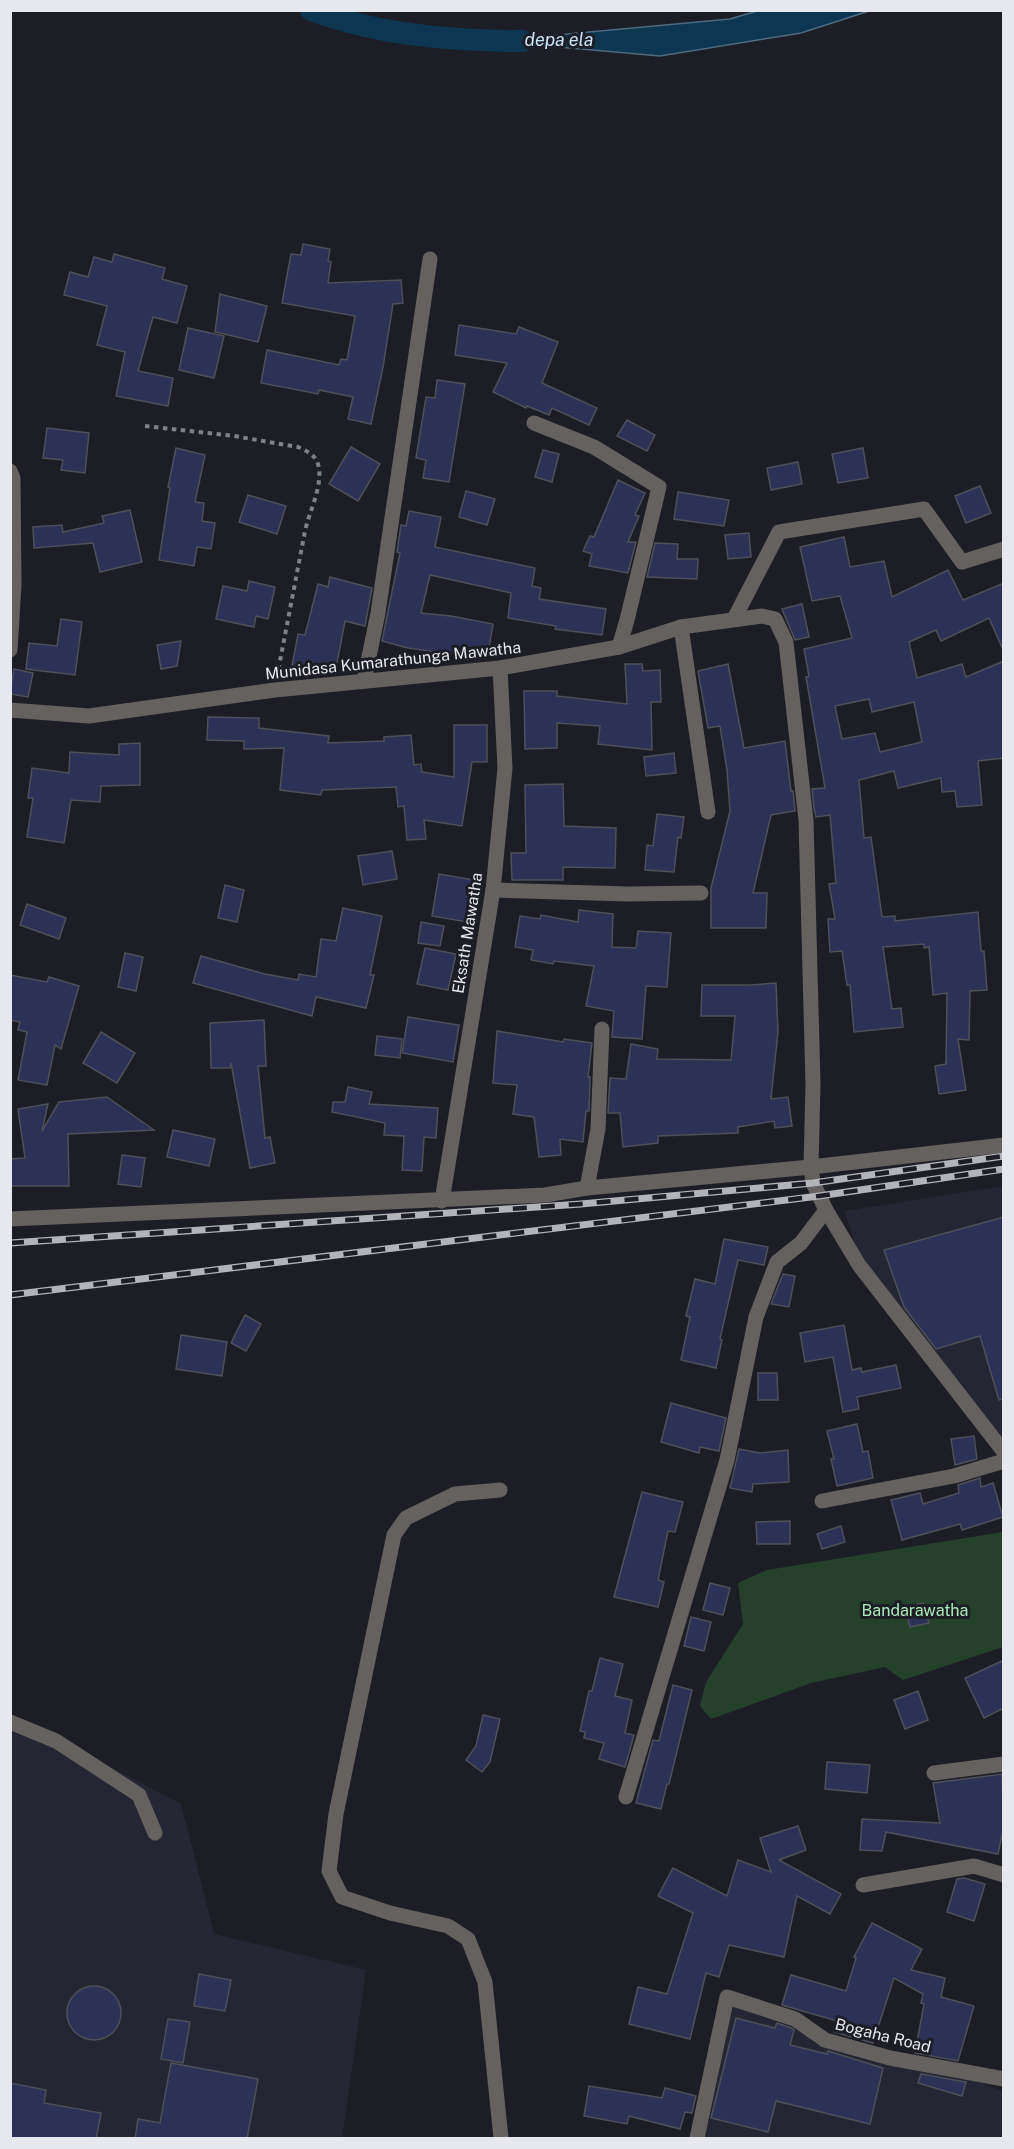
<svg xmlns="http://www.w3.org/2000/svg" width="1014" height="2149" font-family="'Public Sans',sans-serif">
	<rect width="100%" height="100%" fill="#1d1e25"/>
	<g fill="#242733">
		<path d="M1003 1186V1440L907 1324 855 1245 845 1211Z"/>
		<path d="M10 1714 181 1804 214 1934 366 1970 342 2138H11Z"/>
		<path d="M733 2006 792 2024 816 2044 930 2064 1003 2091V2138H702Z"/>
	</g>
	<path fill="#25412c" d="M1003 1532V1647L903 1680 885 1667 811 1683 711 1719 700 1706 706 1682 743 1624 738 1583 767 1570Z"/>
	<path fill="#0c3651" stroke="#4e6b80" stroke-width="1.5" d="M757 11H869L801 33 660 56 491 41 730 19Z"/>
	<g fill="none" stroke-linecap="round" stroke-linejoin="round">
		<path stroke="#0c3651" stroke-width="22" d="M311 10C378 35 452 41 522 41"/>
	</g>
	<g fill="#2c3257" stroke="#4e4f57" stroke-width="1.5" fill-rule="evenodd">
		<path d="M303 244 330 249 328 261 331 262 328 283 401 280 403 303 393 304 383 367 371 424 348 419 353 397 319 390 318 394 261 383 267 350 339 365 341 359 347 360 355 316 282 303 291 254 301 255Z"/>
		<path d="M114 254 165 268 162 279 187 286 177 323 153 317 138 371 173 378 168 406 116 396 125 352 97 345 107 306 64 295 70 272 88 277 94 257 112 262Z"/>
		<path d="M220 294 267 306 258 342 215 332Z"/>
		<path d="M459 325 516 334 519 327 558 342 542 383 597 408 589 425 552 408 549 415 527 406 526 408 493 392 507 363 455 355Z"/>
		<path d="M188 328 224 336 214 378 179 370Z"/>
		<path d="M437 380 465 384 449 482 423 478 426 460 416 458 426 397 435 398Z"/>
		<path d="M627 420 655 435 647 451 617 436Z"/>
		<path d="M47 428 89 433 85 473 61 470 63 460 43 458Z"/>
		<path d="M351 447 380 464 358 501 329 484Z"/>
		<path d="M176 448 205 455 195 502 204 503 202 521 215 523 211 549 197 547 194 566 159 560 170 488 168 487Z"/>
		<path d="M863 448 868 478 838 483 832 454Z"/>
		<path d="M543 450 559 454 552 482 535 477Z"/>
		<path d="M798 462 802 484 771 490 767 468Z"/>
		<path d="M618 480 645 493 635 515 639 516 628 542H636L628 573 589 566 592 554 583 551 590 536 594 537Z"/>
		<path d="M980 486 991 513 966 523 955 496Z"/>
		<path d="M466 491 495 499 487 525 459 517Z"/>
		<path d="M678 492 729 500 724 526 674 519Z"/>
		<path d="M248 495 286 506 277 534 239 522Z"/>
		<path d="M130 510 142 562 100 572 93 543 34 548 33 527 62 525 63 532 104 523 102 516Z"/>
		<path d="M409 511 441 517 435 547 535 568 532 586 541 588 539 599 606 609 602 635 555 629 556 626 508 618 511 593 430 575 421 613 451 616 493 624 489 648 480 647 478 658 408 648 382 641 400 553 397 552 401 525 406 526Z"/>
		<path d="M749 533 751 557 728 559 725 535Z"/>
		<path d="M844 537 850 567 884 561 892 597 948 570 963 600 1004 583V652L989 618 941 641 936 630 909 642 917 678 962 664 966 677 1004 661V758L978 761 982 805 957 807 955 791 942 792 941 778 898 788 894 771 859 780 864 838 871 837 882 917 895 916V921L978 912 981 951H984L987 990 970 991 969 1040 958 1039 966 1090 939 1094 935 1066 946 1064 947 993 933 995 929 947 924 948V944L883 947 892 1009 901 1008 903 1027 854 1032 850 985H847L842 951 830 952 828 919H835L829 884 836 883 830 815 816 817 814 808 812 789 825 788 806 677 809 676 804 649 852 638 840 596 812 601 800 547ZM869 699 872 712 914 702 922 742 880 752 875 733 842 739 835 706Z"/>
		<path d="M655 543 678 544 677 559H698L697 579 647 577Z"/>
		<path d="M330 577 372 588 365 626 345 621 335 674 292 666 298 634 305 635 318 584 328 587Z"/>
		<path d="M249 581 275 587 268 619 256 616 254 627 216 619 223 586 247 591Z"/>
		<path d="M802 604 809 637 795 640 782 609Z"/>
		<path d="M61 619 82 622 75 675 26 669 29 643 57 646Z"/>
		<path d="M181 641 177 666 161 669 157 645Z"/>
		<path d="M625 664H642L643 671 660 670 661 702H651L652 750 598 744 600 726 557 723V748L525 749 524 691H557V696L627 704Z"/>
		<path d="M728 664 744 748 785 741 791 791H793L795 811 771 815 753 893H767L766 928H711V888L730 811 727 770 720 726 708 728 698 671Z"/>
		<path d="M14 669 33 673 28 697 10 694Z"/>
		<path d="M208 717 259 718V728L329 736 328 743 384 741V737L411 735 414 765 421 764 422 772 454 777V725H487V762H472L462 826 424 820 426 839 407 840 404 806 398 807 396 787 322 790 321 795 280 790 284 748 244 749V741L207 740Z"/>
		<path d="M140 743V785L101 786 100 802 71 800 64 843 27 837 33 798H28L32 768 69 773 70 752 119 755V744Z"/>
		<path d="M674 753 676 773 646 776 644 757Z"/>
		<path d="M563 784 564 826 616 828 615 868 563 867V880H512L511 853H526L525 785Z"/>
		<path d="M657 814 684 817 681 838 678 837 674 872 645 870 647 845 653 846Z"/>
		<path d="M392 851 397 879 363 885 358 856Z"/>
		<path d="M439 874 474 880 467 922 432 916Z"/>
		<path d="M225 885 244 890 237 922 218 918Z"/>
		<path d="M27 904 66 918 59 939 20 925Z"/>
		<path d="M343 908 382 916 370 975H374L366 1008 316 997 312 1016 193 983 201 956 265 974 298 980 299 974 316 977 321 939 336 941Z"/>
		<path d="M579 910 613 914 612 947 636 948 638 931 671 933 667 987 646 986 642 1039 612 1037 614 1011 586 1006 594 966 554 961 553 964 531 960 533 950 515 947 520 916 540 919 541 915 578 922Z"/>
		<path d="M421 922 444 926 440 946 418 943Z"/>
		<path d="M425 948 456 954 448 990 417 984Z"/>
		<path d="M125 953 143 957 136 991 118 987Z"/>
		<path d="M10 975 47 982 49 977 79 986 61 1049 55 1045 47 1085 18 1080 27 1032 18 1030 20 1022 10 1020Z"/>
		<path d="M776 983 778 1032 771 1099 788 1097 792 1126 775 1128 774 1121 738 1127V1133L658 1136V1143L623 1147 620 1113H608L610 1078 626 1079 631 1044 658 1049 657 1059 731 1060 735 1016H701L702 985H750Z"/>
		<path d="M408 1017 459 1025 453 1062 402 1053Z"/>
		<path d="M264 1020 266 1066H258L265 1138 270 1137 275 1163 250 1168 231 1063 230 1068H211L210 1023Z"/>
		<path d="M497 1031 563 1042 564 1039 592 1043 588 1077H590L589 1111H586L583 1142 560 1139 561 1155 539 1157 534 1117 513 1114 517 1085 493 1083Z"/>
		<path d="M101 1032 135 1053 117 1083 83 1063Z"/>
		<path d="M377 1036 402 1039 400 1058 375 1055Z"/>
		<path d="M348 1087 372 1092 369 1104 438 1108 436 1138 424 1137 422 1171 402 1170 404 1136 384 1135 385 1123 332 1112 333 1102H345Z"/>
		<path d="M107 1097 154 1130 68 1134 69 1186H10V1159L25 1158 18 1109 48 1104 42 1131 59 1102Z"/>
		<path d="M173 1130 215 1139 209 1166 167 1157Z"/>
		<path d="M122 1155 145 1158 141 1187 118 1184Z"/>
		<path d="M1004 1217V1399L999 1400 980 1336 936 1349 904 1307 884 1250Z"/>
		<path d="M724 1239 768 1247 764 1265 738 1260 720 1339 722 1340 716 1368 681 1360 690 1317 686 1316 695 1279 715 1284Z"/>
		<path d="M783 1274 795 1276 789 1307 771 1304Z"/>
		<path d="M245 1315 261 1324 246 1351 231 1343Z"/>
		<path d="M844 1325 852 1370 861 1368 862 1372 896 1365 901 1388 857 1397 859 1409 843 1412 833 1357 805 1362 800 1333Z"/>
		<path d="M181 1335 227 1342 222 1376 176 1369Z"/>
		<path d="M758 1373H777L778 1400H758Z"/>
		<path d="M671 1403 726 1418 719 1451 700 1447 699 1453 661 1442Z"/>
		<path d="M857 1424 863 1452 868 1451 873 1478 837 1486 831 1459H834L827 1431Z"/>
		<path d="M974 1436 977 1459 955 1465 951 1439Z"/>
		<path d="M739 1449 760 1453 788 1450 789 1482 753 1484 752 1492 730 1488Z"/>
		<path d="M980 1478 981 1487 993 1483 1003 1517 962 1530 960 1524 902 1540 891 1500 920 1493 923 1504 959 1493 958 1485Z"/>
		<path d="M642 1492 683 1502 675 1532 668 1531 658 1580 664 1582 658 1607 614 1597Z"/>
		<path d="M790 1521V1544H757L756 1522Z"/>
		<path d="M841 1526 845 1542 822 1549 817 1534Z"/>
		<path d="M710 1583 730 1588 723 1615 703 1610Z"/>
		<path d="M923 1603 929 1623 910 1627 905 1607Z"/>
		<path d="M691 1617 711 1622 704 1651 684 1646Z"/>
		<path d="M600 1658 623 1664 615 1696 632 1700 625 1733 634 1735 625 1767 599 1759 604 1743 584 1738 585 1732 580 1731 589 1691H592Z"/>
		<path d="M1004 1660V1708L984 1718 965 1678Z"/>
		<path d="M673 1685 692 1690 669 1784H667L661 1809 636 1803 653 1740 659 1741Z"/>
		<path d="M918 1691 928 1720 905 1729 894 1700Z"/>
		<path d="M483 1715 500 1719 490 1762 482 1772 466 1760 476 1746Z"/>
		<path d="M827 1762 870 1765 867 1793 825 1789Z"/>
		<path d="M1002 1774 1004 1826 998 1854 886 1832 882 1851 860 1850 862 1819 940 1823 933 1783Z"/>
		<path d="M798 1826 806 1850 779 1860 841 1894 830 1914 797 1896 784 1957 729 1945 719 1977 706 1973 690 2039 629 2024 638 1987 667 1994 693 1913 658 1896 673 1868 727 1896 738 1860 771 1872 760 1838Z"/>
		<path d="M964 1878 985 1884 974 1921 947 1912 957 1879Z"/>
		<path d="M872 1923 922 1949 911 1970 945 1978 941 1997 974 2006 958 2061 915 2053 924 2004 921 2003 923 1994 894 1978 873 2043 834 2032 837 2021 782 2005 791 1975 846 1991 856 1958 854 1957Z"/>
		<path d="M199 1974 231 1980 225 2011 194 2006Z"/>
		<circle cx="94" cy="2013" r="27"/>
		<path d="M736 2018 775 2028 777 2023 791 2028 794 2030 790 2045 827 2054 828 2051 883 2068 870 2124 776 2101 768 2132 711 2118Z"/>
		<path d="M168 2019 190 2022 183 2063 161 2059Z"/>
		<path d="M171 2063 258 2079 247 2139H135L138 2119 160 2123Z"/>
		<path d="M921 2074 966 2082 962 2096 918 2083Z"/>
		<path d="M10 2083 46 2090 44 2103 101 2113 96 2139H10Z"/>
		<path d="M589 2086 662 2098 665 2088 696 2096 692 2113 685 2112 680 2129 629 2116 627 2124 584 2116Z"/>
	</g>
	<g fill="none" stroke-linecap="round" stroke-linejoin="round">
		<path stroke="#808187" stroke-width="4" stroke-dasharray="4.5 4.5" stroke-linecap="butt" d="M145 426 234 436 298 447C306 451 315 454 318 464 324 484 309 512 305 531 296 578 287 625 278 671"/>
		<g stroke="#64615e" stroke-width="15">
			<path d="M534 423 594 447 659 487 627 620 619 647"/>
			<path d="M10 471 13 478 14 585 10 650"/>
			<path d="M734 619 779 532 924 509 962 562 1004 549"/>
			<path d="M681 627 708 812"/>
			<path d="M364 681 378 613 430 259"/>
			<path d="M10 710 89 716 275 690 500 668 619 647 681 627 762 616 775 619 786 642 806 820 813 1084 811 1167 813 1183 826 1210 859 1265 1004 1452"/>
			<path d="M493 890 628 894 701 893"/>
			<path d="M587 1188 598 1129 602 1029"/>
			<path d="M442 1201 493 890 505 768 500 668"/>
			<path d="M10 1219 545 1195 587 1188 811 1167 1004 1145"/>
			<path d="M500 1490 455 1494 406 1518 394 1535 336 1814 329 1871 342 1897 390 1913 448 1926 468 1939 485 1982 501 2138"/>
			<path d="M822 1501 954 1476 1004 1461"/>
			<path d="M10 1722 56 1741 139 1795 155 1833"/>
			<path d="M934 1773 1004 1764"/>
			<path d="M626 1797 727 1460 756 1317 777 1262 801 1243 826 1210"/>
			<path d="M863 1885 974 1866 1004 1875"/>
			<path d="M697 2138 727 1997 795 2019 825 2040 890 2058 1004 2079"/>
		</g>
		<g stroke="#b3b4ba" stroke-width="7">
			<g id="rail">
				<path d="M10 1243 581 1204 813 1183 1004 1156"/>
				<path d="M10 1295 819 1196 1004 1169"/>
			</g>
		</g>
		<use href="#rail" stroke="#1d1e25" stroke-width="4.5" stroke-dasharray="14" stroke-linecap="butt"/>
	</g>
	<g text-anchor="middle" stroke-width="6" stroke-linejoin="round" paint-order="stroke">
		<g font-size="16" fill="#e7e8ed" stroke="#1d1e25">
			<text transform="translate(393 660) rotate(-6)" y="6">Munidasa Kumarathunga Mawatha</text>
			<text transform="translate(467 933) rotate(-81)" y="6">Eksath Mawatha</text>
			<text transform="translate(883 2035) rotate(14)" y="6">Bogaha Road</text>
		</g>
		<g font-size="16" fill="#aaecba" stroke="#1d1e25">
			<text x="915" y="1616">Bandarawatha</text>
		</g>
		<g font-size="18" font-style="italic" fill="#cae3f7" stroke="#1d1e25">
			<text x="559" y="46">depa ela</text>
		</g>
	</g>
	<rect width="1014" height="2149" fill="none" stroke="#e7e8ed" stroke-width="24"/>
</svg>
